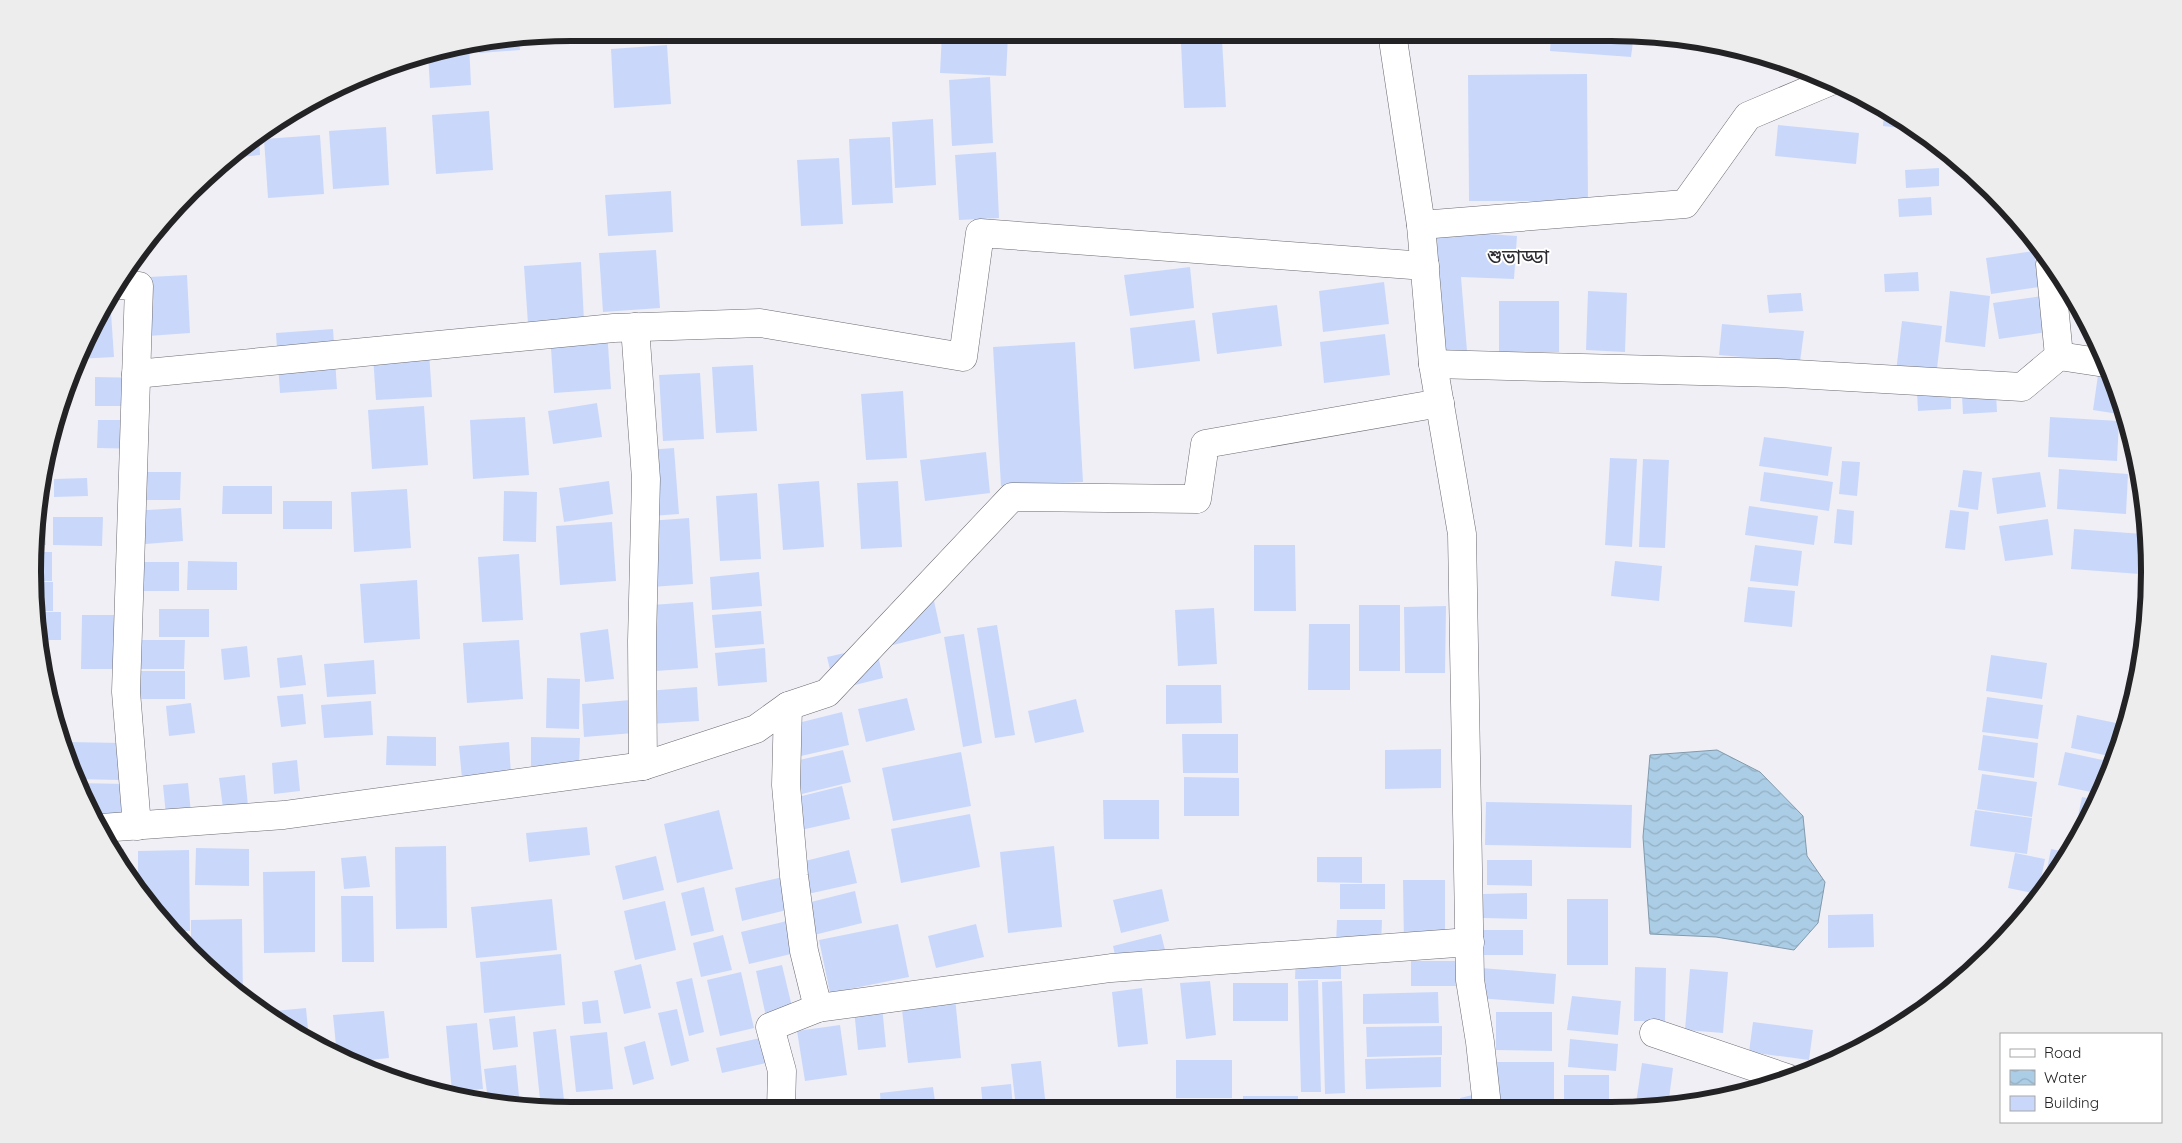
<svg xmlns="http://www.w3.org/2000/svg" width="2182" height="1143" font-family="Quicksand,'Noto Sans Bengali',sans-serif">
	<defs>
		<pattern id="water-waves" width="16" height="10" patternUnits="userSpaceOnUse" patternTransform="scale(1.25)"><rect width="16" height="10" fill="#abcde5"/><path d="M0 5q4-4 8 0t8 0" fill="none" stroke="#93b0c4"/></pattern>
	</defs>
	<rect width="100%" height="100%" fill="#f0eff6"/>
	<path fill="url(#water-waves)" stroke="#829aab" d="M1717 750 1760 772 1803 816 1807 856 1825 882 1818 923 1794 950 1716 937 1650 934 1643 837 1650 755Z"/>
	<g fill="#c9d8fa">
		<path d="M564 33 565 37 524 39V37Z"/>
		<path d="M942 33 1008 35 1006 76 940 73Z"/>
		<path d="M1551 34H1634L1631 57 1550 51Z"/>
		<path d="M519 38 520 50 479 53 478 42Z"/>
		<path d="M1222 40 1226 107 1184 108 1181 43Z"/>
		<path d="M469 43 471 85 430 88 428 53Z"/>
		<path d="M667 45 671 104 614 108 611 49Z"/>
		<path d="M1587 74 1588 201H1469L1468 75Z"/>
		<path d="M990 77 993 143 952 146 949 80Z"/>
		<path d="M1884 110 1901 121V128L1883 126Z"/>
		<path d="M489 111 493 170 436 174 432 115Z"/>
		<path d="M933 119 936 185 895 188 892 122Z"/>
		<path d="M1778 125 1859 133 1856 164 1775 156Z"/>
		<path d="M386 127 389 185 333 189 329 131Z"/>
		<path d="M259 134 260 155 229 158 243 144Z"/>
		<path d="M320 135 324 194 268 198 264 139Z"/>
		<path d="M890 137 893 203 852 205 849 139Z"/>
		<path d="M996 152 999 218 959 220 955 155Z"/>
		<path d="M839 158 843 224 801 226 797 160Z"/>
		<path d="M1939 168V186L1906 188 1905 170Z"/>
		<path d="M671 191 673 232 608 236 605 195Z"/>
		<path d="M1931 197 1932 215 1899 217 1898 199Z"/>
		<path d="M1458 232 1517 236 1514 279 1461 277 1467 351 1442 353 1432 234Z"/>
		<path d="M656 250 660 308 603 312 599 253Z"/>
		<path d="M2034 251 2039 287 1991 294 1986 258Z"/>
		<path d="M581 262 584 321 528 324 524 266Z"/>
		<path d="M1190 267 1194 308 1130 316 1124 275Z"/>
		<path d="M1918 272 1919 291 1885 292 1884 274Z"/>
		<path d="M187 275 190 333 134 337 130 278Z"/>
		<path d="M1384 282 1389 324 1323 332 1319 291Z"/>
		<path d="M1588 291 1627 293 1625 352 1586 350Z"/>
		<path d="M1950 291 1990 296 1985 347 1945 342Z"/>
		<path d="M1801 293 1803 311 1769 313 1767 295Z"/>
		<path d="M2073 295 2077 302 2082 313 2071 312Z"/>
		<path d="M2042 296 2047 332 1999 339 1993 303Z"/>
		<path d="M110 298 114 357 77 359 105 306Z"/>
		<rect x="1499" y="301" width="60" height="51"/>
		<path d="M1277 305 1282 346 1217 354 1212 313Z"/>
		<path d="M1195 320 1200 361 1134 369 1130 328Z"/>
		<path d="M1902 321 1942 326 1936 377 1896 372Z"/>
		<path d="M1722 324 1804 331 1800 362 1719 355Z"/>
		<path d="M333 329 337 389 280 393 276 333Z"/>
		<path d="M607 330 611 389 554 393 550 334Z"/>
		<path d="M1385 334 1390 375 1324 383 1320 342Z"/>
		<path d="M428 337 432 397 376 400 372 341Z"/>
		<path d="M1075 342 1083 482 1001 486 993 347Z"/>
		<path d="M753 365 757 431 716 433 712 367Z"/>
		<path d="M700 373 704 439 663 441 659 375Z"/>
		<path d="M2098 375 2111 377 2121 399 2125 415 2093 410Z"/>
		<path d="M95 377 145 378 144 406H95Z"/>
		<path d="M903 391 907 458 866 460 861 394Z"/>
		<path d="M1951 391V409L1918 411 1917 392Z"/>
		<path d="M1996 394 1997 412 1963 414 1962 396Z"/>
		<path d="M597 403 602 437 553 444 548 411Z"/>
		<path d="M424 406 428 465 372 469 368 410Z"/>
		<path d="M525 417 529 475 473 479 470 420Z"/>
		<path d="M2050 417 2119 421 2117 461 2048 457Z"/>
		<path d="M98 420H147L146 449 97 448Z"/>
		<path d="M1764 437 1832 447 1828 476 1759 466Z"/>
		<path d="M674 448 679 514 638 517 633 451Z"/>
		<path d="M986 452 990 493 925 501 920 460Z"/>
		<path d="M1610 458 1637 459 1632 547 1605 545Z"/>
		<path d="M1643 459 1669 460 1665 548 1639 547Z"/>
		<path d="M1842 461 1860 462 1857 496 1839 494Z"/>
		<path d="M2059 469 2128 474 2126 514 2057 509Z"/>
		<path d="M1963 470 1982 472 1978 510 1958 507Z"/>
		<path d="M132 472H181L180 500H131Z"/>
		<path d="M1764 472 1833 482 1829 511 1760 501Z"/>
		<path d="M2040 472 2046 507 1997 514 1992 478Z"/>
		<path d="M87 478 88 496 54 497V479Z"/>
		<path d="M609 481 613 514 564 522 559 488Z"/>
		<path d="M819 481 824 547 783 550 778 484Z"/>
		<path d="M898 481 902 547 861 549 857 483Z"/>
		<path d="M223 486H272V514H222Z"/>
		<path d="M407 489 411 548 354 552 351 492Z"/>
		<path d="M504 491 537 492 536 542 503 541Z"/>
		<path d="M757 493 761 559 720 561 716 496Z"/>
		<rect x="283" y="501" width="49" height="28"/>
		<path d="M1749 506 1818 516 1814 545 1745 535Z"/>
		<path d="M181 508 183 541 133 545 131 511Z"/>
		<path d="M1837 509 1854 511 1852 545 1834 543Z"/>
		<path d="M1950 510 1969 512 1965 550 1945 548Z"/>
		<path d="M37 516H46V545H34Z"/>
		<path d="M53 517H103L102 546 53 545Z"/>
		<path d="M689 518 693 584 652 587 648 521Z"/>
		<path d="M2048 519 2053 555 2005 561 1999 526Z"/>
		<path d="M612 522 616 581 560 585 556 526Z"/>
		<path d="M2074 529 2143 534 2140 574 2071 569Z"/>
		<path d="M1254 545H1295L1296 611H1254Z"/>
		<path d="M1755 545 1802 551 1798 586 1750 581Z"/>
		<rect x="34" y="552" width="18" height="29"/>
		<path d="M519 554 523 620 482 622 478 557Z"/>
		<path d="M188 561 237 562V590H187Z"/>
		<path d="M1615 561 1662 566 1659 601 1611 596Z"/>
		<rect x="130" y="562" width="49" height="29"/>
		<path d="M759 572 762 606 712 610 710 577Z"/>
		<path d="M417 580 420 639 364 643 360 584Z"/>
		<rect x="34" y="582" width="19" height="29"/>
		<path d="M1748 587 1795 591 1792 627 1744 622Z"/>
		<path d="M934 601 941 633 893 645 885 613Z"/>
		<path d="M693 602 698 668 656 671 652 605Z"/>
		<rect x="1359" y="605" width="41" height="66"/>
		<path d="M1446 606 1445 673H1405L1404 607Z"/>
		<path d="M1214 608 1217 664 1178 666 1175 610Z"/>
		<rect x="159" y="609" width="50" height="28"/>
		<path d="M761 611 764 644 715 648 712 615Z"/>
		<path d="M34 612H61V640H39Z"/>
		<path d="M82 615H118V669H81Z"/>
		<path d="M1309 624H1350V690H1308Z"/>
		<path d="M997 625 1015 735 995 738 977 628Z"/>
		<path d="M608 629 614 679 585 682 580 633Z"/>
		<path d="M964 634 982 743 963 747 944 637Z"/>
		<path d="M136 640H185L184 669H135Z"/>
		<path d="M519 640 523 699 467 703 463 643Z"/>
		<path d="M247 646 250 677 224 680 221 649Z"/>
		<path d="M876 646 883 678 835 690 827 657Z"/>
		<path d="M765 648 767 682 718 686 715 653Z"/>
		<path d="M302 655 306 685 280 688 277 658Z"/>
		<path d="M1991 655 2047 663 2042 699 1986 691Z"/>
		<path d="M374 660 376 694 327 697 324 664Z"/>
		<rect x="136" y="671" width="49" height="28"/>
		<path d="M547 678 580 679 579 729 546 728Z"/>
		<path d="M54 684 58 730H57L51 711 46 685Z"/>
		<path d="M1166 685H1221L1222 723 1166 724Z"/>
		<path d="M697 687 699 721 650 724 647 691Z"/>
		<path d="M303 694 306 724 281 727 277 696Z"/>
		<path d="M1987 697 2043 705 2038 739 1982 732Z"/>
		<path d="M907 698 915 730 866 742 858 709Z"/>
		<path d="M1076 699 1084 732 1035 743 1028 711Z"/>
		<path d="M631 700 634 733 584 737 582 704Z"/>
		<path d="M371 701 373 735 324 738 321 705Z"/>
		<path d="M191 703 195 733 169 736 166 706Z"/>
		<path d="M842 712 849 745 801 756 794 724Z"/>
		<path d="M2077 715 2126 725 2114 757 2071 748Z"/>
		<path d="M1182 734H1238V773H1183Z"/>
		<path d="M1983 735 2038 743 2034 778 1978 770Z"/>
		<path d="M387 736 436 737V766L386 765Z"/>
		<path d="M531 737 580 738 579 766H531Z"/>
		<path d="M68 742 122 743 121 780 74 779 67 760Z"/>
		<path d="M509 742 511 775 462 779 459 746Z"/>
		<path d="M1441 749V788L1385 789V750Z"/>
		<path d="M843 750 851 782 802 794 795 761Z"/>
		<path d="M961 752 971 806 893 821 882 768Z"/>
		<path d="M2065 752 2112 762 2100 794 2058 785Z"/>
		<path d="M297 760 300 791 274 794 272 763Z"/>
		<path d="M1982 774 2037 782 2032 817 1977 809Z"/>
		<path d="M245 775 248 806 223 808 219 778Z"/>
		<path d="M1184 777 1239 778V816H1184Z"/>
		<path d="M76 783 127 784V821L96 820Z"/>
		<path d="M188 783 191 813 166 816 163 785Z"/>
		<path d="M842 786 850 819 801 830 794 798Z"/>
		<path d="M2082 797 2098 800 2094 810 2079 832 2075 831Z"/>
		<path d="M1103 800H1159V839H1104Z"/>
		<path d="M1486 802 1632 805 1631 848 1485 845Z"/>
		<path d="M719 810 733 869 677 883 664 824Z"/>
		<path d="M1975 810 2032 818 2027 854 1970 846Z"/>
		<path d="M970 814 980 867 901 883 891 829Z"/>
		<path d="M587 827 590 855 529 862 526 833Z"/>
		<path d="M446 846 447 928 396 929 395 847Z"/>
		<path d="M1054 846 1062 927 1008 933 1000 852Z"/>
		<path d="M196 848 249 849V886L195 885Z"/>
		<path d="M112 849H124L125 873 123 871Z"/>
		<path d="M2051 849 2066 852 2044 884Z"/>
		<path d="M189 850 190 931H171L138 890V851Z"/>
		<path d="M849 850 857 883 808 894 801 862Z"/>
		<path d="M2015 853 2045 859 2038 894 2008 888Z"/>
		<path d="M366 856 370 887 344 889 341 858Z"/>
		<path d="M656 856 664 890 623 900 615 866Z"/>
		<path d="M1317 857H1362V883L1317 882Z"/>
		<path d="M1487 860H1532V886L1487 885Z"/>
		<path d="M315 871V952L264 953 263 872Z"/>
		<path d="M783 877 791 909 742 921 735 888Z"/>
		<path d="M1403 880H1445V946L1404 947Z"/>
		<rect x="1340" y="884" width="45" height="25"/>
		<path d="M704 887 714 931 691 936 681 893Z"/>
		<path d="M1162 889 1169 921 1121 933 1113 900Z"/>
		<path d="M855 891 862 923 814 935 807 903Z"/>
		<path d="M1527 893V919L1482 918V894Z"/>
		<path d="M341 896H373L374 962H342Z"/>
		<path d="M552 899 557 950 476 958 471 907Z"/>
		<rect x="1567" y="899" width="41" height="66"/>
		<path d="M665 901 676 950 635 960 624 911Z"/>
		<path d="M1873 914 1874 947 1828 948V915Z"/>
		<path d="M242 919 243 999 191 951V920Z"/>
		<path d="M1337 920H1382L1381 945H1336Z"/>
		<path d="M787 921 795 953 749 964 741 932Z"/>
		<path d="M898 924 909 977 830 993 819 940Z"/>
		<path d="M976 924 984 957 936 968 928 936Z"/>
		<rect x="1478" y="930" width="45" height="25"/>
		<path d="M1161 934 1169 966 1120 978 1113 946Z"/>
		<path d="M723 935 732 970 701 977 693 943Z"/>
		<path d="M561 954 565 1005 484 1013 480 962Z"/>
		<path d="M1296 954H1341V979H1295Z"/>
		<path d="M1411 961H1457L1456 986H1411Z"/>
		<path d="M641 964 651 1008 624 1014 614 971Z"/>
		<path d="M782 965 794 1015 767 1021 756 971Z"/>
		<path d="M1635 967 1666 968 1665 1021H1634Z"/>
		<path d="M1481 968 1556 974 1554 1004 1478 998Z"/>
		<path d="M1690 969 1728 972 1723 1033 1685 1030Z"/>
		<path d="M741 972 754 1028 720 1036 707 980Z"/>
		<path d="M953 977 961 1058 908 1063 899 983Z"/>
		<path d="M692 978 704 1032 689 1036 676 982Z"/>
		<path d="M1318 980 1321 1092H1301L1298 981Z"/>
		<path d="M1210 981 1216 1035 1186 1039 1180 983Z"/>
		<path d="M1342 981 1345 1093 1325 1094 1322 982Z"/>
		<rect x="1233" y="983" width="55" height="38"/>
		<path d="M1142 988 1148 1044 1118 1047 1112 992Z"/>
		<path d="M1438 992 1439 1023 1363 1024V994Z"/>
		<path d="M1572 996 1621 1001 1618 1035 1567 1030Z"/>
		<path d="M598 1000 601 1023 584 1024 582 1002Z"/>
		<path d="M882 1006 886 1047 858 1050 854 1009Z"/>
		<path d="M306 1008 309 1040 264 1012Z"/>
		<path d="M677 1009 689 1061 671 1066 658 1013Z"/>
		<path d="M384 1011 389 1058 351 1062 337 1056 333 1015Z"/>
		<path d="M1496 1012H1552V1051L1496 1050Z"/>
		<path d="M515 1016 518 1047 493 1050 489 1019Z"/>
		<path d="M1753 1022 1813 1030 1809 1060 1749 1052Z"/>
		<path d="M477 1023 483 1089 452 1092 446 1026Z"/>
		<path d="M840 1025 847 1075 805 1081 797 1031Z"/>
		<path d="M1442 1026V1055L1367 1057 1366 1027Z"/>
		<path d="M556 1029 565 1109H541L533 1032Z"/>
		<path d="M607 1032 613 1089 576 1092 570 1036Z"/>
		<path d="M760 1038 766 1063 722 1073 716 1048Z"/>
		<path d="M1570 1039 1618 1044 1616 1071 1568 1067Z"/>
		<path d="M645 1041 654 1079 633 1085 624 1047Z"/>
		<path d="M1441 1057V1087L1366 1089 1365 1059Z"/>
		<rect x="1176" y="1060" width="56" height="38"/>
		<path d="M1041 1061 1046 1108H1016L1011 1064Z"/>
		<path d="M1492 1062H1554V1104L1492 1105Z"/>
		<path d="M1642 1063 1673 1068 1668 1106 1636 1103Z"/>
		<path d="M516 1065 520 1107 488 1101 484 1069Z"/>
		<path d="M1564 1075H1609V1101L1564 1100Z"/>
		<path d="M1011 1084 1013 1108H983L981 1087Z"/>
		<path d="M933 1087 936 1108H881L880 1093Z"/>
		<path d="M1477 1094 1479 1106 1462 1107 1460 1098Z"/>
		<rect x="1243" y="1096" width="55" height="11"/>
		<path d="M979 1099 980 1108H949V1102Z"/>
		<path d="M1321 1100H1376L1377 1107H1321Z"/>
		<path d="M862 1101 863 1108H835L834 1104Z"/>
		<rect x="1383" y="1101" width="55" height="6"/>
		<path d="M820 1103 821 1108 793 1109V1106Z"/>
	</g>
	<g fill="none" stroke-linecap="round" stroke-linejoin="round">
		<g stroke="#6c6b71" stroke-width="29">
			<g id="minor">
				<path d="M1392 33 1421 225 1433 364 1462 534 1470 980 1480 1042 1487 1106"/>
				<path d="M1421 225 1685 204 1748 116 1831 81"/>
				<path d="M2050 264 2059 356 2105 363"/>
				<path d="M117 285 139 286 126 692 137 826"/>
				<path d="M635 327 646 479 642 641 643 766"/>
				<path d="M1433 364 1777 373 2022 387 2059 356"/>
				<path d="M136 374 614 328 760 323 963 357 980 233 1425 266"/>
				<path d="M788 706 827 693 1012 497 1197 499 1205 444 1440 403"/>
				<path d="M101 828 284 815 643 766 756 729 788 706 786 785 794 876 804 951 818 1008 770 1027 782 1071 781 1109"/>
				<path d="M818 1008 1111 968 1470 942"/>
				<path d="M1654 1033 1787 1078"/>
			</g>
		</g>
		<use href="#minor" stroke="#fff" stroke-width="28"/>
	</g>
	<g text-anchor="middle" stroke-width="4" stroke-linejoin="round" paint-order="stroke">
		<g font-size="20" fill="#2d2c32" stroke="#fff">
			<text x="1518" y="264">শুভাড্ডা</text>
		</g>
	</g>
	<path d="M0 0H2182V1143H0ZM571 41H1611A530 530 0 0 1 2141 571V572A530 530 0 0 1 1611 1102H571A530 530 0 0 1 41 572V571A530 530 0 0 1 571 41Z" fill="#ededee" fill-rule="evenodd"/>
	<path fill="none" stroke="#232325" stroke-width="6" d="M571 41H1611A530 530 0 0 1 2141 571V572A530 530 0 0 1 1611 1102H571A530 530 0 0 1 41 572V571A530 530 0 0 1 571 41Z"/>
	<rect x="2000" y="1033" width="162" height="90" fill="#ffffff" stroke="#a7a7a8"/>
	<rect x="2010" y="1049" width="25" height="8" fill="#ffffff" stroke="#a7a7a8"/>
	<text x="2044" y="1058" font-size="15" fill="#232325">Road</text>
	<rect x="2010" y="1070" width="25" height="15" fill="url(#water-waves)" stroke="#a7a7a8"/>
	<text x="2044" y="1083" font-size="15" fill="#232325">Water</text>
	<rect x="2010" y="1096" width="25" height="15" fill="#c9d8fa" stroke="#a7a7a8"/>
	<text x="2044" y="1108" font-size="15" fill="#232325">Building</text>
</svg>
